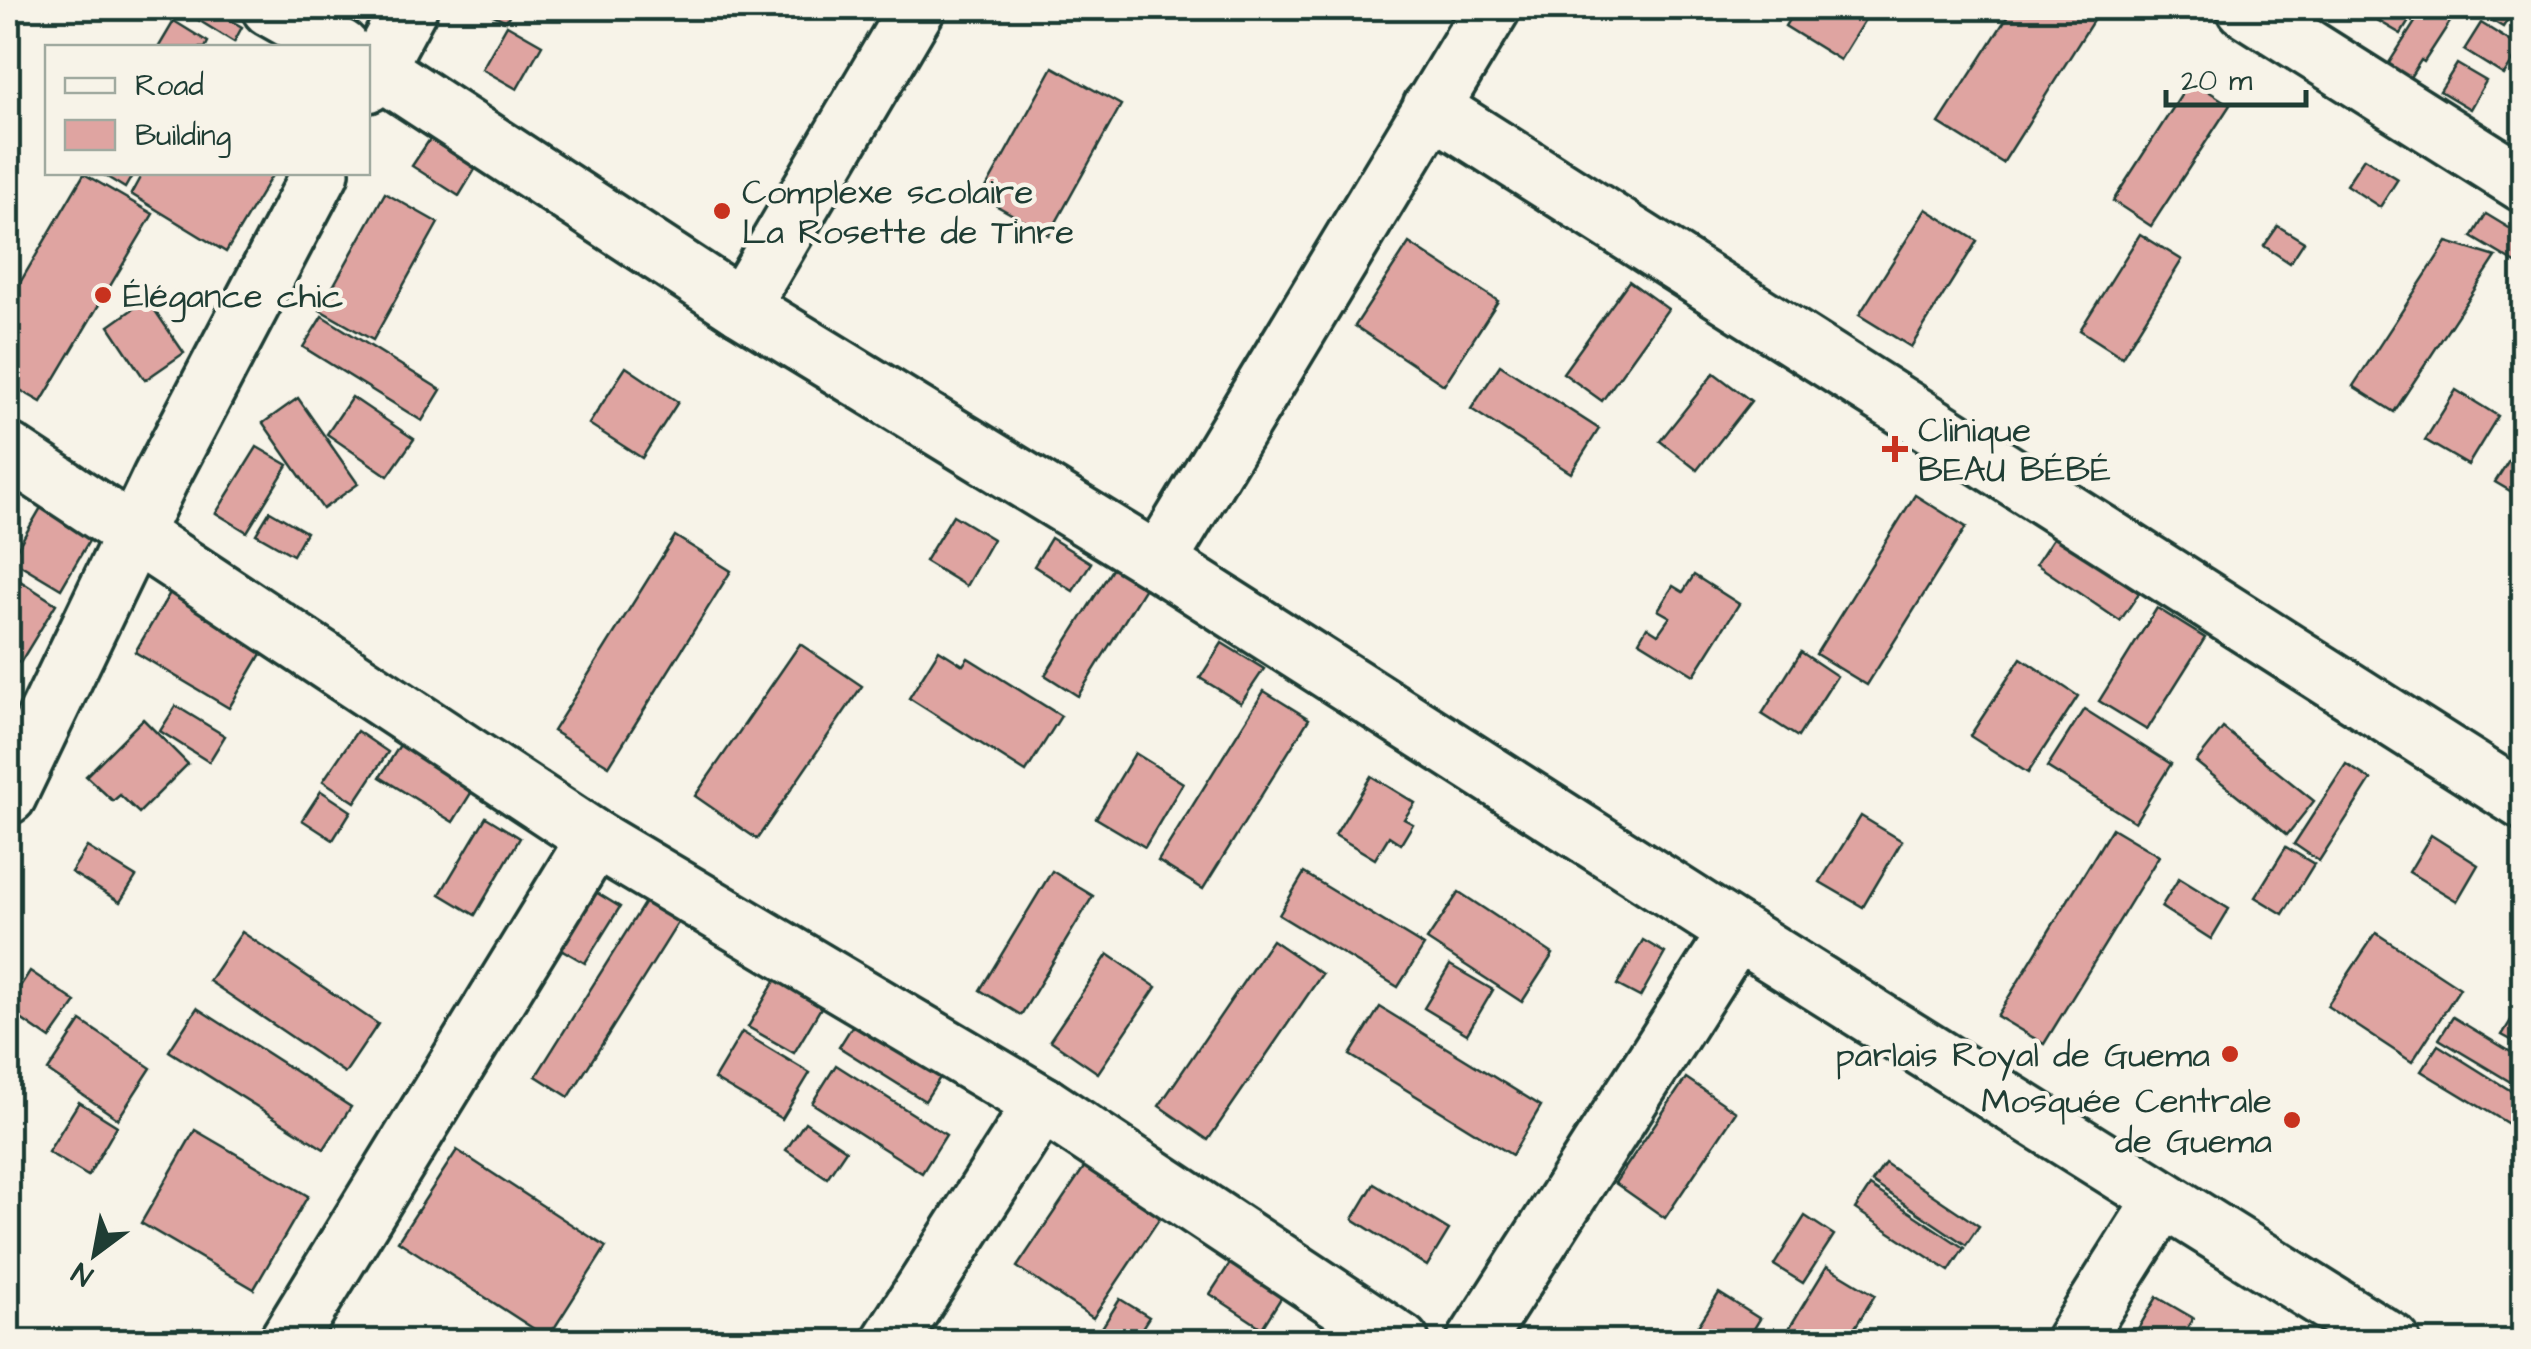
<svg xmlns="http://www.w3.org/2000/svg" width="2531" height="1349" font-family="'Architects Daughter',sans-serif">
	<rect width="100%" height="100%" fill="#f7f3e8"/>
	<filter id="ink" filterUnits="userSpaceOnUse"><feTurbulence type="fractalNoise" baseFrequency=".01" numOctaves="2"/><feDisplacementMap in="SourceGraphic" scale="20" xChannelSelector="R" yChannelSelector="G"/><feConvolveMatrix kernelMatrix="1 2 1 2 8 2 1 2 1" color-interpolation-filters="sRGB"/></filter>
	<g filter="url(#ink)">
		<g fill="#dfa4a1" stroke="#1f3d34" stroke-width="2.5">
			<path d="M184 8H209L242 27 234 42 182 10Z"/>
			<path d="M479 8H513L506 21Z"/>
			<path d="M1796 8H1872L1840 60 1785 26Z"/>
			<path d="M2013 8H2101L2003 163 1939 123Z"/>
			<path d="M2371 8H2417L2401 34 2367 14Z"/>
			<path d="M2424 8H2459L2424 62 2421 60 2409 79 2387 66Z"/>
			<path d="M2471 8H2515L2503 27Z"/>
			<path d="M174 21 208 42 205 48H158Z"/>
			<path d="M2481 23 2521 48 2504 75 2464 50Z"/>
			<path d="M507 25 542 45 517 89 482 69Z"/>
			<path d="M2457 64 2486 81 2470 109 2440 91Z"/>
			<path d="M1053 67 1121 105 1049 235 981 197Z"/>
			<path d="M2191 80 2230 105 2151 226 2113 201Z"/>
			<path d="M430 139 476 168 459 196 412 166Z"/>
			<path d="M2364 158 2398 179 2380 207 2346 185Z"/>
			<path d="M99 172H134L125 188Z"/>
			<path d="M143 172H274L226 252 131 194Z"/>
			<path d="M84 174 153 214 41 402 8 383V303Z"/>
			<path d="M385 193 438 223 373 340 320 310Z"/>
			<path d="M1926 209 1977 241 1911 347 1859 315Z"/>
			<path d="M2486 214 2524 237V268L2472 237Z"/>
			<path d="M2278 226 2304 242 2290 263 2264 246Z"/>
			<path d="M2140 234 2182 260 2122 357 2080 330Z"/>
			<path d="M2447 242 2496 257 2394 412 2353 386Z"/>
			<path d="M1409 243 1498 301 1444 385 1355 326Z"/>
			<path d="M1629 281 1668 309 1602 401 1563 373Z"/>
			<path d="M147 299 184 353 145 380 109 326Z"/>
			<path d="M322 316 441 390 422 421 303 347Z"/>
			<path d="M1500 365 1599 429 1571 473 1471 409Z"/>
			<path d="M626 367 678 402 642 458 589 424Z"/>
			<path d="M1714 373 1751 401 1697 470 1660 441Z"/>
			<path d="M2456 390 2498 416 2468 465 2425 440Z"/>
			<path d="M352 397 414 439 388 476 327 434Z"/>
			<path d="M298 398 358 484 323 509 263 423Z"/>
			<path d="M2524 436V499L2495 482Z"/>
			<path d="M257 447 288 465 247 532 216 513Z"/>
			<path d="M1915 495 1966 527 1867 685 1816 654Z"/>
			<path d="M43 504 93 534 61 589 11 559Z"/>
			<path d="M270 511 306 532 293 555 256 534Z"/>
			<path d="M953 515 993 539 966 586 925 561Z"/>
			<path d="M2055 535 2139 593 2120 621 2036 564Z"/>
			<path d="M675 536 731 571 609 766 553 731Z"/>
			<path d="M1051 538 1091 563 1073 591 1034 566Z"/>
			<path d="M1116 563 1148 583 1078 696 1045 675Z"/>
			<path d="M8 573 56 604 20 663 8 656Z"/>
			<path d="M1694 575 1739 604 1694 675 1639 641 1647 627 1658 634 1670 617 1658 610 1673 586 1683 592Z"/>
			<path d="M174 586 268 642 229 708 135 652Z"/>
			<path d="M2157 608 2205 638 2147 730 2099 701Z"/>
			<path d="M1222 643 1264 669 1241 703 1200 678Z"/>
			<path d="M800 644 862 686 757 839 695 796Z"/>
			<path d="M939 650 963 665 968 658 1061 716 1026 772 909 698Z"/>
			<path d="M1801 652 1837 676 1798 737 1762 714Z"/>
			<path d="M2021 658 2078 696 2028 773 1970 736Z"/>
			<path d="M1264 691 1309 719 1203 889 1158 861Z"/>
			<path d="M176 706 225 736 209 762 160 731Z"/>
			<path d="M2084 709 2171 764 2135 822 2047 767Z"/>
			<path d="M143 719 188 764 139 813 120 795 113 801 86 776Z"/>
			<path d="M2223 728 2314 801 2287 835 2196 762Z"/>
			<path d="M357 731 388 752 355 802 323 781Z"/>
			<path d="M408 732 481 777 453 822 380 777Z"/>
			<path d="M1135 753 1183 783 1145 847 1096 818Z"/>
			<path d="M2346 764 2371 780 2319 861 2294 844Z"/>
			<path d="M1371 776 1415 803 1404 819 1413 824 1401 844 1389 836 1375 859 1335 835Z"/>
			<path d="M321 791 351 811 333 840 302 820Z"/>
			<path d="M1861 816 1902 841 1863 907 1820 882Z"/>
			<path d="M486 817 520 838 475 915 440 894Z"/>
			<path d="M2112 828 2159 856 2044 1044 1997 1016Z"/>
			<path d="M2431 835 2478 865 2457 901 2409 872Z"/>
			<path d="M87 847 136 877 120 902 71 872Z"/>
			<path d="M2286 847 2314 864 2283 914 2255 897Z"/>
			<path d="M1052 871 1093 896 1021 1015 980 990Z"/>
			<path d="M1304 873 1424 946 1398 987 1279 915Z"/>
			<path d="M2179 878 2229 909 2211 939 2161 907Z"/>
			<path d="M589 888 620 907 585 963 554 945Z"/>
			<path d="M1459 892 1553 954 1522 1002 1427 940Z"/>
			<path d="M650 894 683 915 569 1097 536 1076Z"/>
			<path d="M242 932 378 1024 345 1073 209 981Z"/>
			<path d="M2376 933 2460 988 2412 1062 2327 1006Z"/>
			<path d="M1272 940 1322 974 1208 1140 1159 1106Z"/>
			<path d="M1643 940 1665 953 1640 997 1617 985Z"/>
			<path d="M1108 954 1156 987 1098 1073 1050 1040Z"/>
			<path d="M1450 965 1493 990 1467 1034 1424 1008Z"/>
			<path d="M30 971 76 1002 50 1039 8 1010V1005Z"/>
			<path d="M779 974 825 1001 794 1053 748 1027Z"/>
			<path d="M2524 999V1047L2502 1035Z"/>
			<path d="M1380 1007 1541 1106 1512 1155 1350 1055Z"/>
			<path d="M197 1008 351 1107 324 1149 169 1051Z"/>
			<path d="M2453 1017 2524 1060V1090L2439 1039Z"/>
			<path d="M856 1020 943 1073 925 1101 839 1047Z"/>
			<path d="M81 1021 151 1068 118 1119 48 1071Z"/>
			<path d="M742 1032 810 1073 782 1119 714 1079Z"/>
			<path d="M2438 1045 2524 1099V1107L2512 1126 2421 1071Z"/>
			<path d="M836 1065 946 1135 922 1173 812 1103Z"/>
			<path d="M1686 1078 1736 1112 1665 1218 1615 1183Z"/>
			<path d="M79 1102 117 1126 88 1176 48 1152Z"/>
			<path d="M805 1122 846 1150 827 1178 786 1150Z"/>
			<path d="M195 1130 308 1196 254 1289 141 1223Z"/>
			<path d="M457 1150 606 1247 548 1338 398 1241Z"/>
			<path d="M1089 1160 1165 1210 1093 1318 1017 1267Z"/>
			<path d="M1885 1163 1979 1226 1966 1245 1872 1182Z"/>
			<path d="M1374 1184 1449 1230 1427 1266 1353 1219Z"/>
			<path d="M1870 1186 1964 1248 1949 1271 1855 1209Z"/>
			<path d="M1805 1216 1834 1235 1803 1283 1774 1265Z"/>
			<path d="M1236 1254 1288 1287 1262 1328 1210 1294Z"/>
			<path d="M1827 1266 1875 1295 1846 1342H1784L1782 1340Z"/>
			<path d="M1719 1293 1760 1319 1746 1342H1688Z"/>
			<path d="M2157 1297 2193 1318 2179 1342H2130Z"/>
			<path d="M1120 1299 1149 1317 1133 1342H1093Z"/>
		</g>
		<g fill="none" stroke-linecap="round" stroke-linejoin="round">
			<g stroke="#1f3d34" stroke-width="62">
				<g id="minor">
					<path d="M270 8 341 48"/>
					<path d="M2245 8 2524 184"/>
					<path d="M368 63 741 307 1158 562 1737 932 2392 1342"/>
					<path d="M368 84 409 8"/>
					<path d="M1431 107 2524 802"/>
					<path d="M741 307 917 8"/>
					<path d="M8 451 595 839 1042 1104 1401 1342"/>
					<path d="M1158 562 1492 8"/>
					<path d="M8 796 161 477 321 172"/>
					<path d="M287 1342 595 839"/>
					<path d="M890 1342 1042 1104"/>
					<path d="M1475 1342 1737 932"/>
					<path d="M2073 1342 2163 1199"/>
				</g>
			</g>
			<use href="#minor" stroke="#f7f3e8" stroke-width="55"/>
		</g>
	</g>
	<g fill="#c8321e" stroke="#f7f3e8" stroke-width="4">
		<circle cx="722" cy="211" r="10"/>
		<circle cx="103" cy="295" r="10"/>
		<path d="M1890 434h10v10h10v10h-10v10h-10v-10h-10v-10h10z"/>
		<circle cx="2230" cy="1054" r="10"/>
		<circle cx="2292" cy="1120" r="10"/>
	</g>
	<g text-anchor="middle" stroke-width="9" stroke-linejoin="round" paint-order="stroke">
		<g font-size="35" fill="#1f3d34" stroke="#f7f3e8" text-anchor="start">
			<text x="742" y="203">Complexe scolaire<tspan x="742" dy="40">La Rosette de Tinre</tspan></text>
			<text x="123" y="307">Élégance chic</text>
			<text x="1918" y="441">Clinique<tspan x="1918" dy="40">BEAU BÉBÉ</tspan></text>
			<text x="2210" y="1066" text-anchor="end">parlais Royal de Guema</text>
			<text x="2272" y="1112" text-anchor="end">Mosquée Centrale<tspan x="2272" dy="40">de Guema</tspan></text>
		</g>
	</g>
	<rect width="2531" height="1349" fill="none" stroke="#f7f3e8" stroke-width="40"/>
	<rect x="20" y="20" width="2491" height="1309" fill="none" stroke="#1f3d34" stroke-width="4" filter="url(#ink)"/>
	<rect x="45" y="45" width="325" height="130" fill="#f7f3e8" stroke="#a1aaa0" stroke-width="2.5"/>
	<rect x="65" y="78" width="50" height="15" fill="#f7f3e8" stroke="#a1aaa0" stroke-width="2.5"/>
	<text x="135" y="95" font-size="30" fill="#1f3d34">Road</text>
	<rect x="65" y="120" width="50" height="30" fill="#dfa4a1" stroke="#a1aaa0" stroke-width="2.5"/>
	<text x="135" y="145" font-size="30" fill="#1f3d34">Building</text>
	<g transform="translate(95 1254) rotate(212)" stroke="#f7f3e8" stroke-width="8" paint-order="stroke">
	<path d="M0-8L18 38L0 25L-18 38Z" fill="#1f3d34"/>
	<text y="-15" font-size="28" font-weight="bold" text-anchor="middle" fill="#1f3d34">N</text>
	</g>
	<path d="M2166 90v15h140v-15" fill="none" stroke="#1f3d34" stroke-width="5"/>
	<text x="2181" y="90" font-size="30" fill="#1f3d34" stroke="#f7f3e8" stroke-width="8" paint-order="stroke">20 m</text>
</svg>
